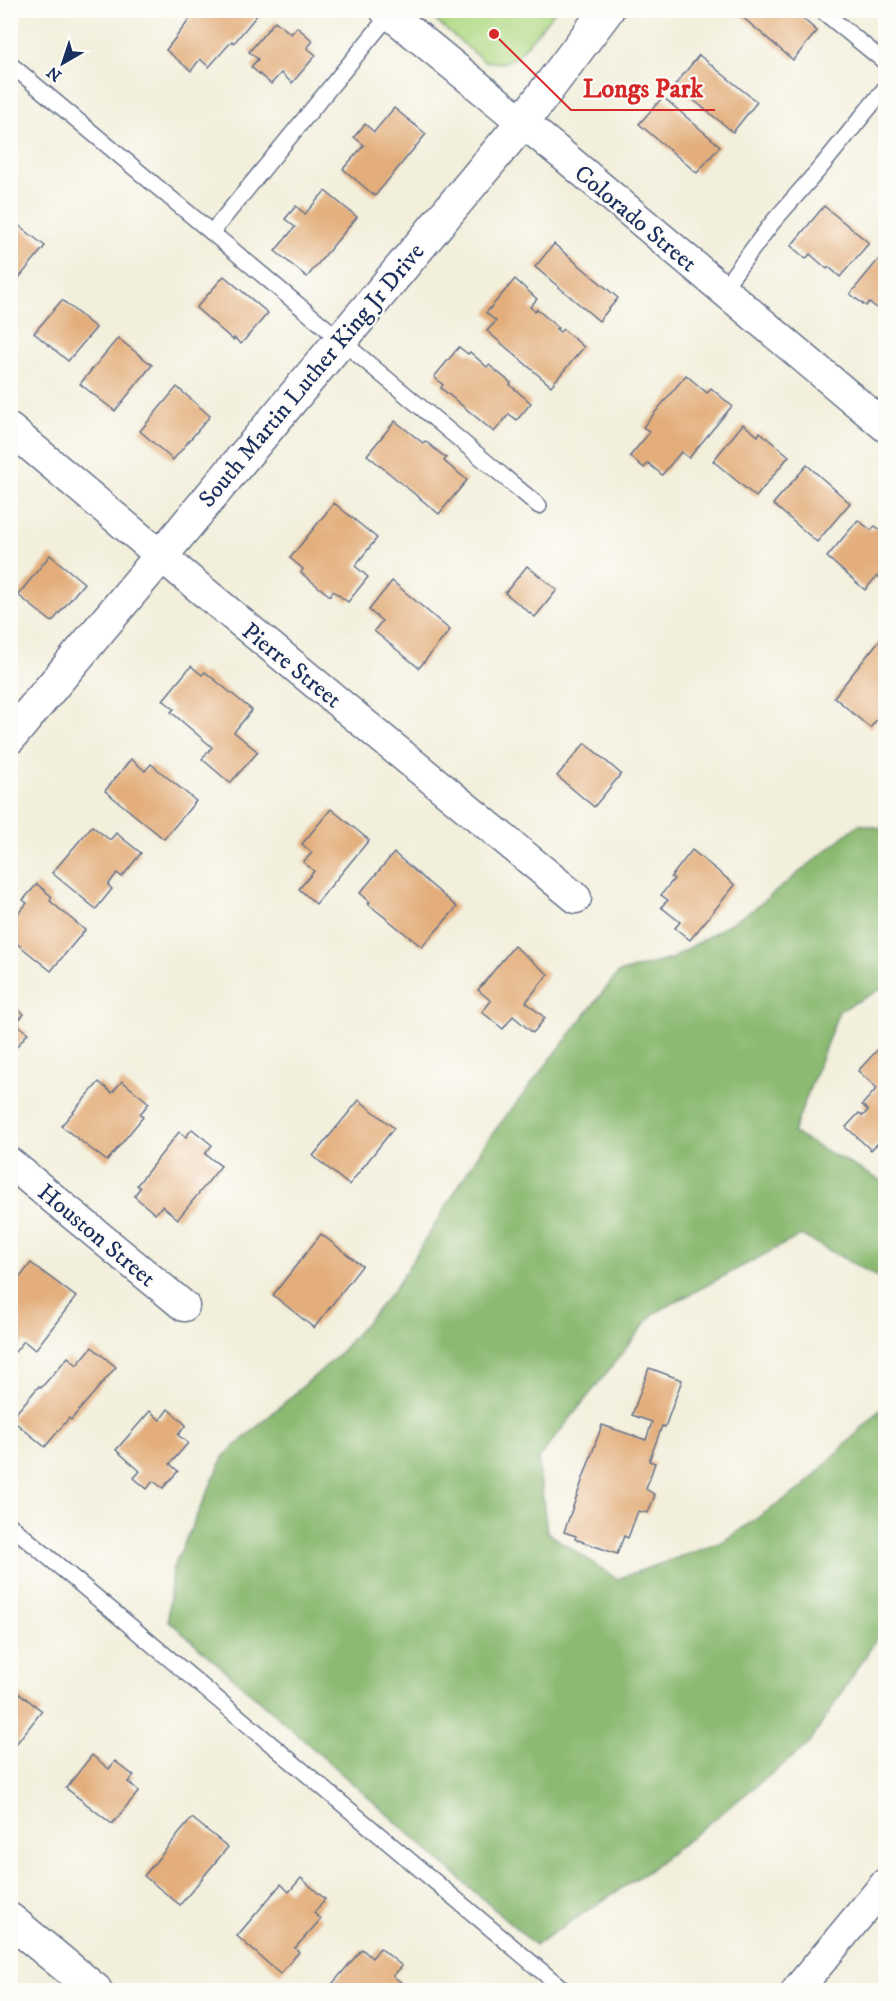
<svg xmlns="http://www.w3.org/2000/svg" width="896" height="2001" font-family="'IM FELL DW Pica',serif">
	<rect width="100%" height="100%" fill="#fdfcf7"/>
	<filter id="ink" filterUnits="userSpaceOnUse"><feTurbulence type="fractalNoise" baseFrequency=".0167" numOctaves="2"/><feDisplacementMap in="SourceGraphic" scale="12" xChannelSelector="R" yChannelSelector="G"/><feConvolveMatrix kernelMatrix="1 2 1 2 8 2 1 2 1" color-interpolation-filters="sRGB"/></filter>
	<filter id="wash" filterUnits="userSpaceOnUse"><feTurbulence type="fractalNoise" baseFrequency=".008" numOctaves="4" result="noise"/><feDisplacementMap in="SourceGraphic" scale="24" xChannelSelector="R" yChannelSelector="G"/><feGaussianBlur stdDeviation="1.35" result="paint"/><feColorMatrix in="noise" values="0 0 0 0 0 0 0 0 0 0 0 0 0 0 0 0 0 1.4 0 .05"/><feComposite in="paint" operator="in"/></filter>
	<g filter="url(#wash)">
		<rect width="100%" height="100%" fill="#f2efdb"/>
		<path fill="#b1da85" stroke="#668472" stroke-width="1.5" d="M424 11H555L517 57 502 63 484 61Z"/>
		<path fill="#8cba72" stroke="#547468" stroke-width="1.5" d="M859 824 885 829V987L839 1011 793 1133 885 1183V1281L801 1235 653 1314 538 1459 547 1532 617 1579 722 1542 803 1487 885 1405V1631L876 1640 808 1745 648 1871 535 1945 168 1620 172 1570 224 1456 336 1357 394 1290 486 1142 618 973 671 959 754 909Z"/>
		<g id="blocks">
			<g fill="#e3ae7c">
				<path d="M197 10H254L258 14 234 43 232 41 209 67 200 59 191 71 166 50Z"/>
				<path d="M734 10H793L817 31 793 60Z"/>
				<path d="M275 21 291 34 297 27 313 41 307 48 316 55 292 83 281 73 271 84 251 67 258 59 249 52Z"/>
				<path d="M699 55 757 102 733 132 675 85Z"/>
				<path d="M663 97 720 146 697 173 639 124Z"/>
				<path d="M394 108 426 134 375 196 343 169 364 145 354 137 365 124 374 132Z"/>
				<path d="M325 191 357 217 307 277 275 251 295 227 285 219 296 206 305 214Z"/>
				<path d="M824 206 869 243 840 277 829 267 827 269 810 254 806 259 791 246Z"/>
				<path d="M12 220 45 246 10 289V222Z"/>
				<path d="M554 244 618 298 599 321 535 267Z"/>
				<path d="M883 254 886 256V315L869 302 866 306 850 294Z"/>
				<path d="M224 276 268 313 241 344 234 338 233 340 196 308Z"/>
				<path d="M515 279 537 299 530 307 535 311 537 309 558 328 556 329 560 332 563 329 584 347 551 386 487 331 496 321 486 313Z"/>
				<path d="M62 300 96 328 68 361 34 333Z"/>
				<path d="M118 338 152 365 115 411 80 384Z"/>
				<path d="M459 347 468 354 470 352 487 367 489 365 511 383 510 385 531 403 517 420 509 414 494 432 441 388 443 385 434 377Z"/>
				<path d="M686 375 707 393 711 388 732 406 689 458 681 452 662 475 648 463 644 468 630 456 650 432 643 427Z"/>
				<path d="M177 387 210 416 173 460 140 431Z"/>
				<path d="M395 421 423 443 425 441 446 458 444 461 467 480 439 514 367 455Z"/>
				<path d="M743 424 758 436 760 432 789 456 756 497 713 461Z"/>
				<path d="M807 465 850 503 817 542 773 504Z"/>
				<path d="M334 503 377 538 355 566 368 577 348 602 333 591 330 596 301 573 303 569 290 558Z"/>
				<path d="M858 520 871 530 875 526 886 534V573L881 579 877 576 865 590 827 557Z"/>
				<path d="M50 555 84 583 52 622 18 595Z"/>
				<path d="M527 566 557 590 535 617 505 593Z"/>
				<path d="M392 581 450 630 419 668 374 631 382 621 369 610Z"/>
				<path d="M886 632V706L883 709 885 710 870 728 834 697Z"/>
				<path d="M191 666 202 675 205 672 252 710 234 732 258 752 230 783 202 759 212 747 171 712 174 709 163 700Z"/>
				<path d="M585 743 621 774 594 807 557 776Z"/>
				<path d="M131 759 145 771 151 764 196 801 164 839 105 791Z"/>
				<path d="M331 809 369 840 316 904 299 889 314 871 303 862 312 853 302 844Z"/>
				<path d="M92 826 110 840 116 833 141 853 122 877 117 873 108 885 112 889 96 909 52 873Z"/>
				<path d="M692 850 735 885 690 940 675 928 680 922 661 907 668 900 661 895 674 879 671 877Z"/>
				<path d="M394 853 457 907 422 947 368 904 370 902 360 893Z"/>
				<path d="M37 884 52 897 50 901 85 930 51 971 10 938V923L27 903 23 900Z"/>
				<path d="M514 946 548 974 526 1002 545 1018 533 1033 513 1016 503 1029 482 1012 491 1001 478 990Z"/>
				<path d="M10 1003 24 1014 16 1023 28 1033 10 1055Z"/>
				<path d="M882 1045 886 1049V1135L871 1150 846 1127 859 1113 863 1116 868 1110 862 1105 877 1088 858 1071Z"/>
				<path d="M122 1081 149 1103 140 1114 143 1117 107 1161 61 1126 99 1082 112 1093Z"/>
				<path d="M359 1100 394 1128 349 1185 313 1156Z"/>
				<path d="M192 1129 212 1145 205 1154 221 1166 178 1219 162 1206 155 1214 134 1196 140 1188 137 1185 179 1132 186 1137Z"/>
				<path d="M321 1234 362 1266 314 1328 273 1295Z"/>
				<path d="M31 1263 76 1297 35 1350 24 1341 10 1358V1290Z"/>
				<path d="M92 1347 116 1367 71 1420 69 1418 45 1447 11 1419 39 1386 41 1388 68 1357 77 1365Z"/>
				<path d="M649 1368 682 1380 665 1427 662 1426 649 1461 655 1463 646 1489 655 1495 648 1513 638 1511 628 1538 624 1536 617 1554 575 1539 576 1536 564 1532 602 1425 646 1440 652 1422 632 1415Z"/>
				<path d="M168 1409 186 1425 178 1435 188 1443 170 1464 178 1471 163 1488 153 1481 147 1489 134 1478 140 1471 116 1450 150 1411 160 1420Z"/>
				<path d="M10 1686 42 1711 16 1744 10 1740Z"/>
				<path d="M92 1755 109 1769 115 1761 134 1776 128 1782 139 1791 112 1824 66 1788Z"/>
				<path d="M192 1818 228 1847 180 1905 144 1876Z"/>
				<path d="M301 1878 325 1899 314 1913 321 1919 295 1948 299 1952 280 1974 237 1936 281 1884 289 1892Z"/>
				<path d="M380 1948 402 1966 393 1976 402 1983 395 1990H327L362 1949 372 1958Z"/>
			</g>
		</g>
	</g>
	<g filter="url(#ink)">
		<use href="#blocks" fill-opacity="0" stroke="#66728a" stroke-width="1.5"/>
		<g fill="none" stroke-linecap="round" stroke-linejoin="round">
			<g stroke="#66728a" stroke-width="18">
				<g id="service">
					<path d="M821 10 886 63"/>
					<path d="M10 64 539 506"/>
					<path d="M212 232 390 14"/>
					<path d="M722 290 772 223 821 167 886 87"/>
					<path d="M10 1525 564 1990"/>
				</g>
			</g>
			<g stroke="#66728a" stroke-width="33">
				<g id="minor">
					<path d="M385 10 565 157 886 427"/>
					<path d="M10 429 197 586 576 898"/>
					<path d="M10 1163 184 1306"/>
					<path d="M797 1990 886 1883"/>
				</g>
			</g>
			<g stroke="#66728a" stroke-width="36">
				<g id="tertiary">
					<path d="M10 737 522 123 607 10"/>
					<path d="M10 1920 95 1990"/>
				</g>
			</g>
			<use href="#service" stroke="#fff" stroke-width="15"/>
			<use href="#minor" stroke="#fff" stroke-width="30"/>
			<use href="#tertiary" stroke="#fff" stroke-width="33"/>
		</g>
	</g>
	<g text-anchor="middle" stroke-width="4.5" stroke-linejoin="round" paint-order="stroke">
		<g font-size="24" fill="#1b2f5e" stroke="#fdfcf7">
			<text transform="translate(636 218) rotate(40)" y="8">Colorado Street</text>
			<text transform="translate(311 375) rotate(-50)" y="8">South Martin Luther King Jr Drive</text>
			<text transform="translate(292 665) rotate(39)" y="8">Pierre Street</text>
			<text transform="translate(97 1235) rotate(40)" y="8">Houston Street</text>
		</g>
	</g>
	<path fill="none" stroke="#d62828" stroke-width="2" d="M494 34L571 110H715"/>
	<circle fill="#d62828" stroke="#fdfcf7" stroke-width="2" cx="494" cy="34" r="6"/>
	<g font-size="26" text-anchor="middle" font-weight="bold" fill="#d62828" stroke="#fdfcf7" stroke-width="4.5" stroke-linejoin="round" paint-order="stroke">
		<text x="643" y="97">Longs Park</text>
	</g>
	<rect width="896" height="2001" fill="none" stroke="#fdfcf7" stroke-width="36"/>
	<g transform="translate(63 63) rotate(219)" stroke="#fdfcf7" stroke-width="4.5" paint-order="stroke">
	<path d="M0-4.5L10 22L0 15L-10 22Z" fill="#1b2f5e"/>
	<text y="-9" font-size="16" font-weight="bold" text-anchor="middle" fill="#1b2f5e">N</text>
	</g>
</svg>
